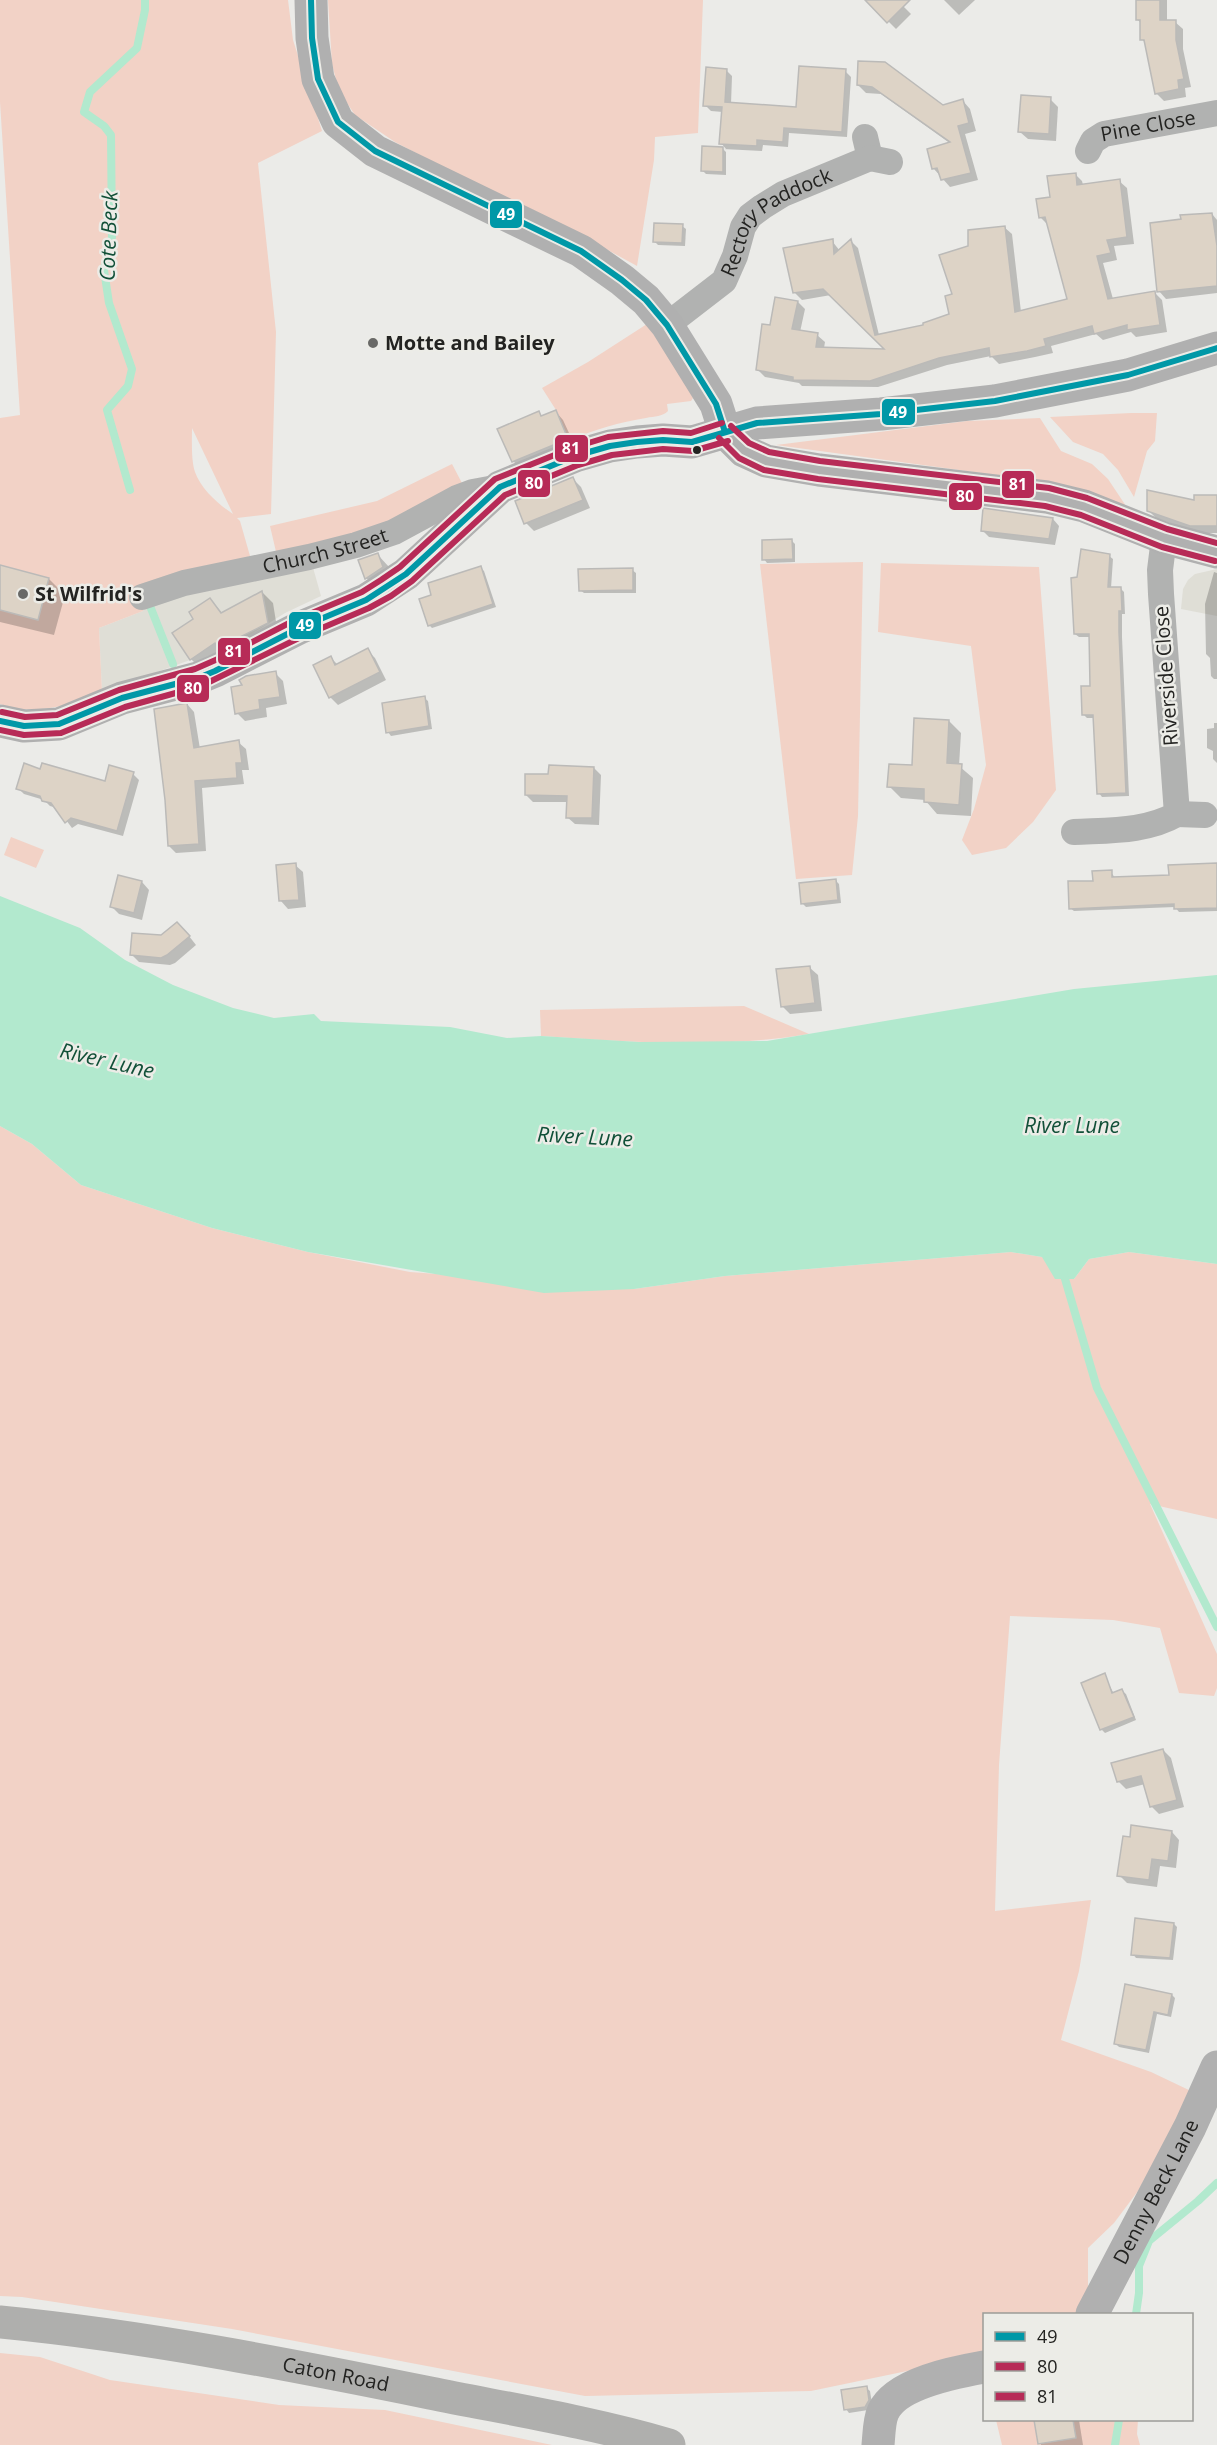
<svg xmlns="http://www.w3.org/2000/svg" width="1217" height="2445" font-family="'Open Sans',sans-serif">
	<rect width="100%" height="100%" fill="#ebebe8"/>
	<g fill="#dfded6">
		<path d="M312 564 321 596 285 613 221 653 215 643 190 660 102 692 99 628 143 611 144 604Z"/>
		<path d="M1217 569V616L1181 609 1183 589 1188 580 1195 574Z"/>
	</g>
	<g fill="#f2d2c6" fill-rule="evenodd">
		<path d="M0 0H288L293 40 322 131 258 163 276 332 271 514 237 518 240 521 250 556 144 604 143 611 99 628 102 692C68 705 36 717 0 704V418L20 415 0 102ZM192 428 233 514C218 504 201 489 195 472 191 460 192 441 192 428Z"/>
		<path d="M328 0H703L698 133 655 137 654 160 637 266 555 221 473 183 395 142 355 115 339 91 332 64Z"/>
		<path d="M647 324 683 379 693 398 691 401 667 404 668 411C662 417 655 416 646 418 620 422 594 430 569 440L556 410 542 388 588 362Z"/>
		<path d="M1131 413H1157L1155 441 1147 451 1134 497 1118 470 1103 454 1073 442 1050 417Z"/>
		<path d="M1040 418 1061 451 1092 464 1108 479 1126 506 1041 481 776 445 967 421Z"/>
		<path d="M452 464 463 485 411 517 277 556 270 526 377 501Z"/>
		<path d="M863 562 858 816 852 875 796 879 760 564Z"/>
		<path d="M881 563 1039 567 1056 790 1033 822 1006 848 972 855 962 840 974 809 986 765 971 646 878 632Z"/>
		<path d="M11 837 44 850 36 868 4 855Z"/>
		<path d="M744 1006 809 1034C721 1049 630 1042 541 1036L540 1010Z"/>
		<path d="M0 1126 32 1144 81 1185 212 1228 308 1252 410 1272 634 1289 725 1276 1011 1252 1042 1257 1074 1279 1089 1259 1129 1252 1217 1264V1519L1150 1504 1217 1654V1688L1214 1696 1179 1693 1160 1628 1113 1620 1010 1616 999 1765 995 1911 1091 1900 1079 1971 1061 2040 1151 2072 1193 2092 1138 2191 1114 2223 1088 2248V2289L1076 2314H984V2355L811 2391 585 2396 232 2329 22 2297 0 2296Z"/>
		<path d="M0 2353 40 2357 110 2380 279 2405 385 2410 552 2445H0Z"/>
		<path d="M996 2420H1138L1137 2434 1140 2445H1002Z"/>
	</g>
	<path fill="#b2e9ce" d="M0 896 80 928 125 960 173 985 233 1008 274 1018 314 1014 321 1021 450 1027 507 1038 541 1036 639 1042 767 1041 1074 989 1217 975V1264L1129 1252 1089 1259 1074 1279H1055L1042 1257 1011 1252 725 1276 634 1289 544 1293 308 1252 212 1228 81 1185 32 1144 0 1126Z"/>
	<g fill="#0003">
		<path d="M867 0H897L911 14 896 29Z"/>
		<path d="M944 0H975L959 15Z"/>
		<path d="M1137 0H1167V22H1175L1183 29V49L1191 87 1185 88 1186 97 1164 101 1156 93 1146 44 1142 39V24L1137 19Z"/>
		<path d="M859 62 943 106 963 101 970 109 976 131 965 134 978 180 950 187 934 169 929 150 951 144 881 94 866 93 858 85Z"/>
		<path d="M726 70 732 76 731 104 797 108 845 71 851 77 847 137 789 133 788 147 763 145 762 151 723 149 726 152V175L706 174 703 171V148L726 149 721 143 723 112 711 111 705 105Z"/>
		<path d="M1050 99 1058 107 1056 141 1028 139 1020 132Z"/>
		<path d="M1075 174 1082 181 1083 185 1119 181 1127 188 1134 244 1114 246 1117 260 1103 263 1113 299 1155 293 1162 300 1167 332 1136 337 1131 332 1103 340 1096 334 1051 346 1053 353 1035 357 999 364 991 356 947 365 878 387 802 386 799 383 765 377 758 370 771 327 798 302 805 309 800 332 817 335 825 342 824 348 887 351 831 295 802 300 795 293 832 241 840 251 851 241 858 248 879 335 925 326 951 315 954 295 970 247 1004 227 1012 234 1021 312 1069 300 1048 225 1040 217 1051 198Z"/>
		<path d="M1212 214 1217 220V293L1166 299 1159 291Z"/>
		<path d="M682 226 686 229 685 246 658 245 655 242Z"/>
		<path d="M556 412 563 420 575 446 521 469 513 461 538 413 543 417Z"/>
		<path d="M573 479 581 487 590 508 534 531 526 523 517 502Z"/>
		<path d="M1217 496V533H1199L1156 518 1148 510Z"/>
		<path d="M1053 519 1059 526 1055 545 989 537 982 530Z"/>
		<path d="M792 541 795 544V562L767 563 764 559Z"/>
		<path d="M378 555 389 567 378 589 366 578Z"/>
		<path d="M1109 556 1113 559 1111 588H1120L1124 592 1125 614H1122V637L1129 796 1102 797 1099 793 1095 718H1087L1084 715 1092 687 1090 637H1079L1075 634 1079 579Z"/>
		<path d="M0 566 49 579 65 595 54 635 0 622Z"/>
		<path d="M480 568 484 571 496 607 432 628 429 625 433 596Z"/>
		<path d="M632 570 636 573V593H584L580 590Z"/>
		<path d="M1214 572 1217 573V679H1214L1211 676 1210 658 1206 654 1205 604Z"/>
		<path d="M262 592 273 603 278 634 202 670 191 659 196 620 210 599 223 614Z"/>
		<path d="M367 650 375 658 386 680 338 705 330 697V657L338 665Z"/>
		<path d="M275 673 283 681 287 704 266 708 267 717 245 721 237 713 244 686Z"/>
		<path d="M424 698 428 701 432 729 391 736 388 732Z"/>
		<path d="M187 704 194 712 200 749 238 742 246 749 249 770H242L244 784 202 788 206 851 176 853 169 846Z"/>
		<path d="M949 721 961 733 959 766 973 778 971 816 937 814 925 800 901 798 889 786 913 767Z"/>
		<path d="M1214 723H1217V763L1213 759V751L1207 748V729L1214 728Z"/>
		<path d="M594 768 601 775 599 825 575 824 567 817 568 802H533L526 795 550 775Z"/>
		<path d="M41 770 106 782 133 774 139 780 123 836 78 824 72 828 57 808 50 806 44 800 24 794 18 788Z"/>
		<path d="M1217 864V911L1179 912 1175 907 1074 911 1070 908 1094 882 1111 872 1115 878 1170 876Z"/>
		<path d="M295 865 303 872 306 907 288 909 281 901Z"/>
		<path d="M835 880 839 884 841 903 806 907 802 903Z"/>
		<path d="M142 882 149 890 142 920 119 914 112 907Z"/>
		<path d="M185 931 196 945 175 963 170 965 139 962 131 954 161 937Z"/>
		<path d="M810 968 818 975 822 1011 790 1014 782 1006Z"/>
		<path d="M1104 1675 1114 1694 1122 1691 1126 1694 1136 1720 1105 1733 1101 1729Z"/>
		<path d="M1163 1750 1171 1758 1184 1807 1159 1814 1151 1806 1145 1784 1126 1789 1118 1781Z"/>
		<path d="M1172 1832 1179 1840 1176 1868 1160 1866 1157 1887 1127 1883 1119 1875Z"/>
		<path d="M1174 1924 1177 1927 1173 1960 1136 1958 1133 1954Z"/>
		<path d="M1172 1995 1175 1998 1171 2017 1157 2014 1149 2053 1119 2047 1115 2043Z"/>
		<path d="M866 2388 870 2391 872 2404 868 2410 849 2413 846 2409Z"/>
		<path d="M1036 2420H1079L1083 2445H1041Z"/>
	</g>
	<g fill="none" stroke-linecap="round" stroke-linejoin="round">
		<g stroke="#b2e9ce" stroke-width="8">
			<path d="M130 490 107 410 128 386 132 369 109 303 104 270 112 237 111 135 104 126 84 112 90 92 137 48 145 10V0"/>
			<path d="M150 606 173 664"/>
			<path d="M1063 1272 1097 1388 1217 1627"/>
			<path d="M1136 2314 1139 2293V2266L1149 2241 1198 2201 1217 2183"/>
			<path d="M1115 2445 1119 2420"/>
		</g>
	</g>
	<g fill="#ddd3c6" stroke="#bbbab8" stroke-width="1.5">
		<path d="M865 0H910L887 23Z"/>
		<path d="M1136 0H1160V20H1176V40L1184 79 1178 80 1179 89 1155 94 1144 40H1140V20H1136Z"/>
		<path d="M858 61 885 62 943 105 963 99 969 123 958 126 971 173 941 180 937 168 932 169 927 149 950 142 872 87 857 85Z"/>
		<path d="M799 66 846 69 842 132 784 128 783 142 757 140V146L719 144 722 107 703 106 706 67 727 69 725 102 796 107Z"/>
		<path d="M1021 95 1051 97 1049 134 1018 132Z"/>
		<path d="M702 146 723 147V172L701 171Z"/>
		<path d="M1076 173 1077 185 1120 179 1127 237 1107 240 1111 253 1097 256 1108 299 1155 291 1160 325 1127 330V325L1094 334 1092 326 1044 339 1046 346 1027 351 990 357 989 348 939 358 870 381 793 380V377L756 370 762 324 770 325 775 297 798 301 792 329 818 333 816 347 884 349 823 289 793 293 783 248 833 239 834 254 851 239 875 335 923 325V323L949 314 945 296 952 294 939 255 968 246V230L1005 226 1015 312 1067 299 1045 217 1039 218 1036 199 1050 197 1047 176Z"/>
		<path d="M1212 213 1217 246V286L1157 292 1150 223 1181 219 1180 215Z"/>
		<path d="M654 223 683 224 682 243 653 242Z"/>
		<path d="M556 410 568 439 512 462 497 429 539 411 541 416Z"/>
		<path d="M573 477 583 500 524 524 515 501Z"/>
		<path d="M1147 490 1194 500V495H1217V526H1190L1147 511Z"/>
		<path d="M983 508 1053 518 1049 539 981 531Z"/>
		<path d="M792 539 793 559 762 560V540Z"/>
		<path d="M1081 549 1110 554 1108 587H1121L1122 611H1119V632L1126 793 1097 794 1093 715H1082L1081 686H1090L1089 634H1074L1071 578 1077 577Z"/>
		<path d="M378 553 383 567 365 579 358 560Z"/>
		<path d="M0 565 49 578 38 620 0 610Z"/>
		<path d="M481 566 493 604 428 626 419 599 431 595 428 583Z"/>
		<path d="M633 568V590L579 591 578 569Z"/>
		<path d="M262 591 268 623 218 648 215 643 190 660 172 633 193 619 189 612 210 598 221 613Z"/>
		<path d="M368 648 380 672 329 698 313 665 331 656 335 665Z"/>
		<path d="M276 671 280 697 259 700 260 709 235 714 231 687 242 685 239 680 246 676Z"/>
		<path d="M425 696 429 726 386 733 382 703Z"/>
		<path d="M187 703 194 748 239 740 242 763H236L237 778 195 781 199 844 168 846 165 800 154 709Z"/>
		<path d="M914 718 949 720 947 763 962 764 959 805 924 802V789L887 787 889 764 912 765Z"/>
		<path d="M24 763 40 769 42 763 105 781 109 765 134 772 117 831 71 818 65 823 51 803 42 801 40 796 16 789Z"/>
		<path d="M549 765 594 767 592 818H566L567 796 525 795V774H548Z"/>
		<path d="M296 863 299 900 279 901 276 865Z"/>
		<path d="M1217 863V908L1174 909V904L1069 909 1068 881H1093L1092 871 1112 870V877L1169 875 1168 865Z"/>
		<path d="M118 875 142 881 134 913 110 907Z"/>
		<path d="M836 879 838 900 801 904 799 883Z"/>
		<path d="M177 922 190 936 167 955 161 958 130 955 132 933 161 935Z"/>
		<path d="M810 966 815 1003 781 1007 776 969Z"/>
		<path d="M1105 1673 1112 1693 1122 1689 1134 1717 1100 1730 1081 1683Z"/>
		<path d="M1163 1749 1177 1800 1150 1807 1141 1776 1117 1782 1111 1763Z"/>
		<path d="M1131 1825 1172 1831 1168 1861 1152 1859 1149 1880 1117 1876 1123 1836 1130 1837Z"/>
		<path d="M1135 1918 1174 1923 1170 1958 1131 1955Z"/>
		<path d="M1125 1984 1172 1994 1168 2015 1154 2012 1146 2050 1114 2044Z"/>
		<path d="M867 2386 869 2400 865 2407 844 2410 841 2390Z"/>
		<path d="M1034 2420H1073L1076 2438 1038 2444Z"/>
	</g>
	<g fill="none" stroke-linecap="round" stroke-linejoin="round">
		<g stroke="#b1b2b1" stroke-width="26">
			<path d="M865 137 870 158"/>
			<path id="s1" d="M1088 151 1093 141 1104 134 1217 113"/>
			<path id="s2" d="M667 325 724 281 735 256 743 227 750 216 762 207 783 194 870 158 890 162"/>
			<path id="s3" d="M142 597 184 583 309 557 356 545 394 532 457 498 473 492 500 487"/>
			<path d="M1177 814 1205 815"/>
			<path d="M1074 832C1108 830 1146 832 1177 814L1161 594 1160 570 1164 538"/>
		</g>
		<g stroke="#b0b0b0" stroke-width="33">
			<path d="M311 0 312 38 318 79 338 122 375 151 581 251 622 280 646 300 667 325 716 404 725 432 744 451 766 461 819 470 1047 497 1084 506 1164 538 1217 552"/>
			<path d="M0 721 24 726 59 724 122 698 198 678 215 671 299 628 366 600 406 574 500 487 575 456 610 446 637 442 663 440 692 442 757 423 881 414 995 401 1128 375 1217 348"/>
			<path id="s4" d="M1092 2314 1190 2127 1217 2067"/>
			<path d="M878 2445C879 2435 879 2421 883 2412 896 2383 956 2372 984 2367"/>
		</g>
		<path stroke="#afafad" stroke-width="33" id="s5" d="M0 2322C144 2336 287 2364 430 2393 509 2409 591 2422 669 2445"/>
		<g stroke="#ecece7" stroke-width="10">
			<g id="bus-1">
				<path d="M311 0 312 38 318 79 338 122 375 151 581 251 622 280 646 300 667 325 716 404 725 432"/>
				<path d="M0 721 24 726 59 724 122 698 198 678 215 671 299 628 366 600 406 574 500 487 575 456 610 446 637 442 663 440 692 442 757 423 881 414 995 401 1128 375 1217 348"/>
			</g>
		</g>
		<g stroke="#ecece7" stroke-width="10">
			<g id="bus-2">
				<path d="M719 438 739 458 764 470 818 479 1045 506 1081 515 1162 547 1215 561"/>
				<path d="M0 730 24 735 61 733 125 707 201 686 303 636 369 608 391 596 412 581 505 495 578 465 612 455 663 449 693 451 728 441"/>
			</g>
		</g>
		<g stroke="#ecece7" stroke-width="10">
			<g id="bus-3">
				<path d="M731 426 749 443 769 452 820 461 1049 488 1087 498 1167 529 1217 543"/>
				<path d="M2 712 25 717 57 715 119 690 195 669 227 655 295 620 362 592 381 580 400 567 495 479 572 448 608 437 663 431 691 433 722 423"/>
			</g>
		</g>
		<use href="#bus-1" stroke="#0098a7" stroke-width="6"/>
		<use href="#bus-2" stroke="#b72b57" stroke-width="6"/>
		<use href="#bus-3" stroke="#b72b57" stroke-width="6"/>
	</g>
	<g fill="#696967" stroke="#ecece7" stroke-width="2">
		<circle cx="373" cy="343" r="6"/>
		<circle cx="23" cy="594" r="6"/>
	</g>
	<circle fill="#232321" stroke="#ecece7" stroke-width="2" cx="697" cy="450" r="5"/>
	<g text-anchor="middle" stroke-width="5" stroke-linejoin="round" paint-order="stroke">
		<g font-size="20" fill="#232321" stroke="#ecece7">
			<text dy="7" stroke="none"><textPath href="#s1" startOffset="69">Pine Close</textPath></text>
			<text dy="7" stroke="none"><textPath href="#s2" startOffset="156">Rectory Paddock</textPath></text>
			<text dy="7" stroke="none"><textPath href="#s3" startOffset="189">Church Street</textPath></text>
			<text transform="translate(1166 676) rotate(-94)" y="7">Riverside Close</text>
			<text dy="7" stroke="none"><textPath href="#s4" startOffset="138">Denny Beck Lane</textPath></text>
			<text dy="7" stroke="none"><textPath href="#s5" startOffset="340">Caton Road</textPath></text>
		</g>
		<g font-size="20" font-weight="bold" fill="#232321" stroke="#ecece7" text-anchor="start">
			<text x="385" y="350">Motte and Bailey</text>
			<text x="35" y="601">St Wilfrid's</text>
		</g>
		<g font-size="21" font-style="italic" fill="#115038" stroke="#ecece7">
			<text transform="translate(109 236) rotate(-88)" y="7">Cote Beck</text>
			<text transform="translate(107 1061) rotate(13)" y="7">River Lune</text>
			<text x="1072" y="1133">River Lune</text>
			<text transform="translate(585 1137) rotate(3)" y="7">River Lune</text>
		</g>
	</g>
	<g stroke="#ecece7" stroke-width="2">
		<rect x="489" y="200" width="34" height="29" rx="6" fill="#0098a7"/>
		<rect x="881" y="398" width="35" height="28" rx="6" fill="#0098a7"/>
		<rect x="554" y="434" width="35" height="29" rx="6" fill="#b72b57"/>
		<rect x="517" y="469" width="34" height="29" rx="6" fill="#b72b57"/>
		<rect x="1001" y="470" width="34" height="29" rx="6" fill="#b72b57"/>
		<rect x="948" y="482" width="35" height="29" rx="6" fill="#b72b57"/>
		<rect x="288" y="611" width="34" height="29" rx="6" fill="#0098a7"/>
		<rect x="217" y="637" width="34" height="29" rx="6" fill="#b72b57"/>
		<rect x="176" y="674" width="34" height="29" rx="6" fill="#b72b57"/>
	</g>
	<g font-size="16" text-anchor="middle" font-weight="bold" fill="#fff">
		<text x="506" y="220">49</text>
		<text x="898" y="418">49</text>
		<text x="571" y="454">81</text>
		<text x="534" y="489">80</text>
		<text x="1018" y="490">81</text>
		<text x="965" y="502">80</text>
		<text x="305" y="631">49</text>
		<text x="234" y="657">81</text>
		<text x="193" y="694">80</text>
	</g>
	<rect x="983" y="2313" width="210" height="108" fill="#ecece7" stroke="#9c9c98" stroke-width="1.5"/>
	<rect x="995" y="2332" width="30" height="9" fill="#0098a7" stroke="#9c9c98" stroke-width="1.5"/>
	<text x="1037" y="2343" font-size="18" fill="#232321">49</text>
	<rect x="995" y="2362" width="30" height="9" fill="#b72b57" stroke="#9c9c98" stroke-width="1.5"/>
	<text x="1037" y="2373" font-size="18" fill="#232321">80</text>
	<rect x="995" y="2392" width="30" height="9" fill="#b72b57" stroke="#9c9c98" stroke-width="1.5"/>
	<text x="1037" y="2403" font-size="18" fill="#232321">81</text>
</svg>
